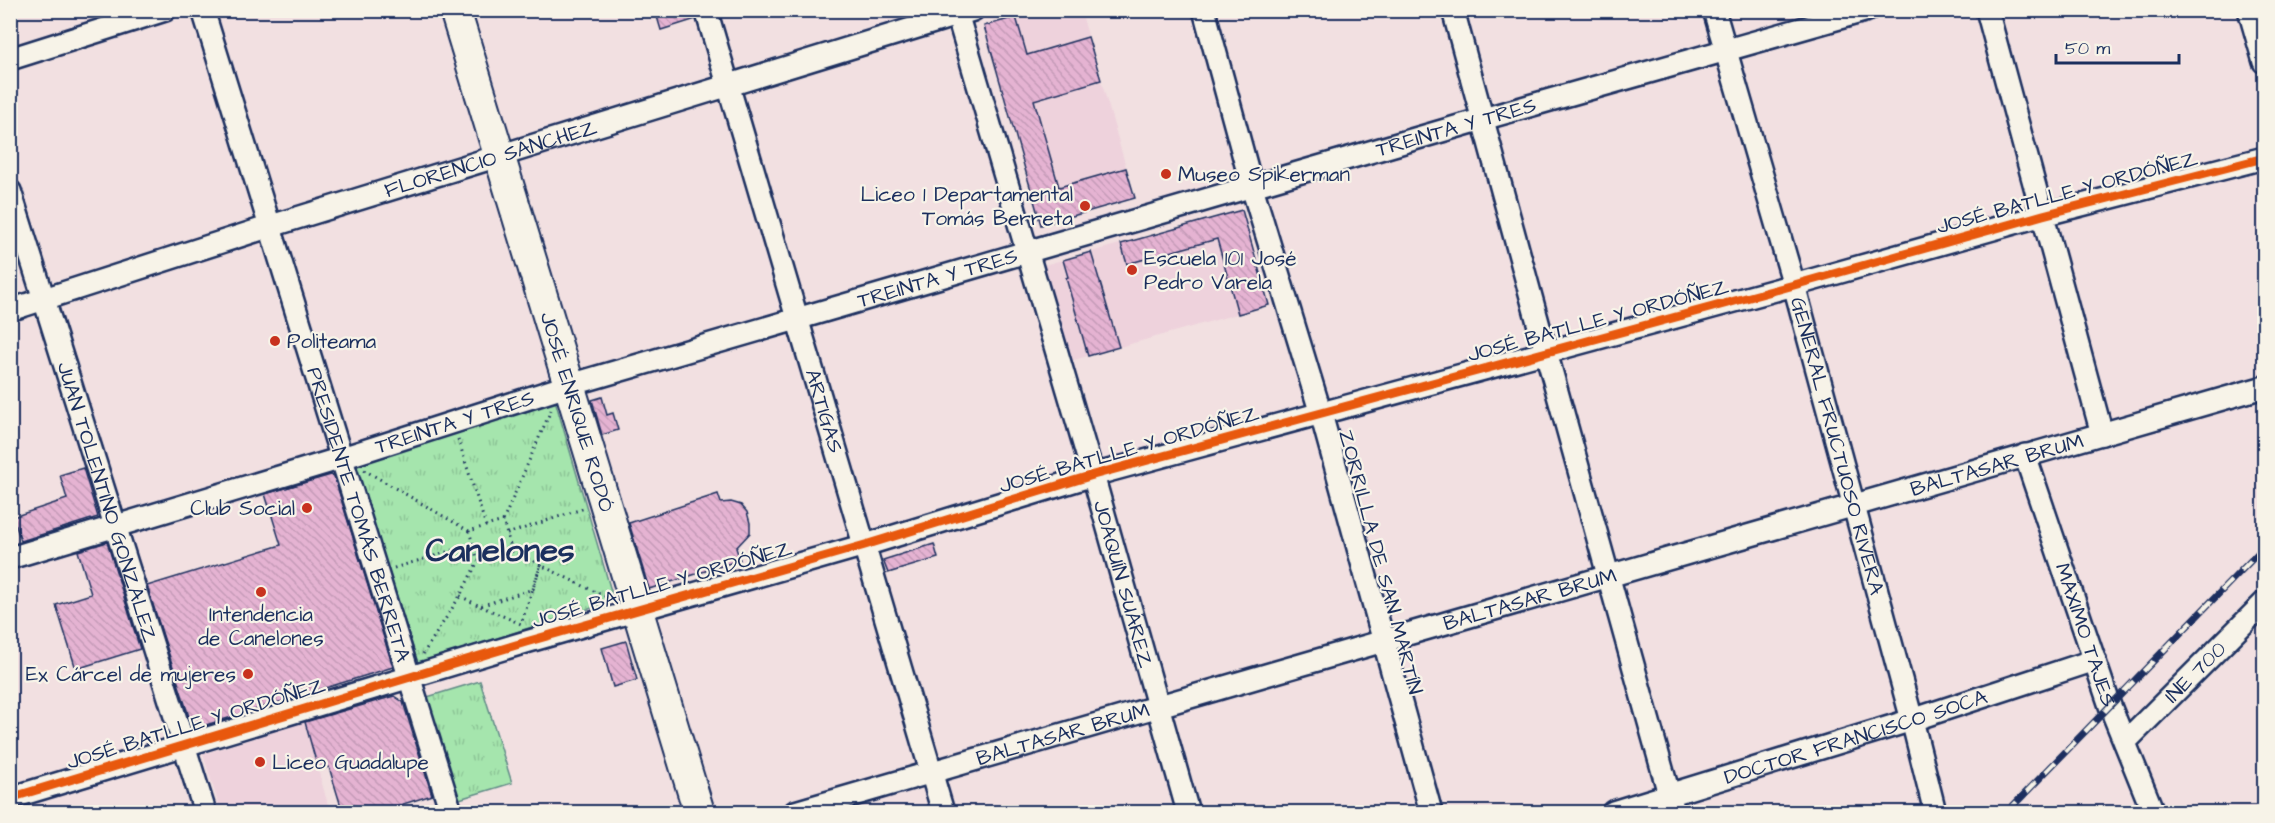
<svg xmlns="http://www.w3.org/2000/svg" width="2275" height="823" font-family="'Architects Daughter',sans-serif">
	<defs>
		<pattern id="park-tufts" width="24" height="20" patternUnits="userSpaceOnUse" patternTransform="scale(1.5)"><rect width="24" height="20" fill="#a5e5ad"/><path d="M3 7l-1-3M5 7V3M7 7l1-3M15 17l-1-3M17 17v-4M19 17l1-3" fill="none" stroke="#8dc597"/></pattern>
		<pattern id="building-back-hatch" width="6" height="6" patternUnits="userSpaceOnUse" patternTransform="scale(1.5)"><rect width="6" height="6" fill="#e5b3d2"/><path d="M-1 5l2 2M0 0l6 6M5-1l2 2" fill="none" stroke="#c49ab7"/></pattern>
	</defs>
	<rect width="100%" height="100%" fill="#f2e0e1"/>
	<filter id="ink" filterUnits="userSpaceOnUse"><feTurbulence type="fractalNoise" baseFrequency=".0167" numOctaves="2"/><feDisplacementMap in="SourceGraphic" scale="12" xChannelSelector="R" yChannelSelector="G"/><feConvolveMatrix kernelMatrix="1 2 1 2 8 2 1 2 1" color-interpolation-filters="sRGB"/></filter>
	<g filter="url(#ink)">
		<g fill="#eed2dc">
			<path d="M1036 11H1081L1135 198 1041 225 984 26Z"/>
			<path d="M1242 210 1269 305 1070 361 1044 265Z"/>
			<path d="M305 722 330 812H221L203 754Z"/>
		</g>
		<g fill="url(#park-tufts)" stroke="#608a86" stroke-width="1.5">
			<path d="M555 400 614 601 418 663 355 464Z"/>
			<path d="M480 681 512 783 456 800 424 698Z"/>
		</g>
		<g fill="url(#building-back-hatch)" stroke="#1b2f5e" stroke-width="1.5">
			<path d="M655 10H694L696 19 661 30Z"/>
			<path d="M1016 17 1027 55 1088 37 1101 80 1034 100 1059 187 1126 168 1135 198 1041 225 984 26Z"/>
			<path d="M1242 210 1269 305 1238 314 1217 239 1127 264 1121 244Z"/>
			<path d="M1091 252 1119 347 1088 356 1066 278 1068 277 1063 260Z"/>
			<path d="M602 397 607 415 613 413 618 430 602 435 592 400Z"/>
			<path d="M83 468 98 517 21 541 13 517 67 499 60 475Z"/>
			<path d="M331 475 334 476 393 667 193 729 147 586 281 545 265 494Z"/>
			<path d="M718 494 721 503 731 502 741 505 747 512 750 523V533L736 548 740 560 649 589 629 523Z"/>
			<path d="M107 542 140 649 76 669 56 605 91 594 78 551Z"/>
			<path d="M934 544 938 558 888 573 883 560Z"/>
			<path d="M626 641 637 680 613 687 602 648Z"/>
			<path d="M394 696 403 702 432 795 375 813H343L329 767 318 769 305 722Z"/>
		</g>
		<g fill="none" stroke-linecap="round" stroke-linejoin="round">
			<g stroke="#1b2f5e" stroke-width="26">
				<g id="minor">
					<path id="s1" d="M203 10 451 812"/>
					<path id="s2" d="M706 10 943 812"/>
					<path id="s3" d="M956 10 1093 475 1188 812"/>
					<path d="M1204 10 1252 187 1321 414 1431 812"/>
					<path d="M1453 10 1546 352 1674 812"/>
					<path id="s4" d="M1714 10 1794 285 1912 720 1935 812"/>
					<path d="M1987 10 2102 434"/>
					<path d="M2249 10 2264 62"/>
					<path d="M10 59 165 10"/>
					<path id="s5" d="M10 191 205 812"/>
					<path id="s6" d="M10 310 271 226 973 10"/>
					<path id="s7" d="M2025 455 2110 706 2153 812"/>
					<path id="s8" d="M10 558 342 458 570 385 1483 119 1868 10"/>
					<path id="s9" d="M2125 742 2264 603"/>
					<path d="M10 798 526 642 865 545 1093 475 1794 285 2043 215 2264 158"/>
					<path id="s10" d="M795 812C1284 668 1775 530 2264 387"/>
					<path id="s11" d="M1613 812 1912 720 2095 660"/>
				</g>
			</g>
			<g stroke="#1b2f5e" stroke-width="34">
				<g id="highway">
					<path id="s12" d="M455 10 699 812"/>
				</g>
			</g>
			<g stroke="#1b2f5e" stroke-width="3" stroke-dasharray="1.5 4.5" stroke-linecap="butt">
				<path d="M458 439 486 526"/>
				<path d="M364 470 469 531"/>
				<path d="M503 521 551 410"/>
				<path d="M507 534 585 508"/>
				<path d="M512 551 610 599"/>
				<path d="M394 568 473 544"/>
				<path d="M460 596 480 606 533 589 541 564 521 624 480 606"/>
				<path d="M423 654 460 596 478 561 469 531 503 521 512 551 478 561"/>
			</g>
			<use href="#minor" stroke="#f7f3e8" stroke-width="21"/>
			<use href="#highway" stroke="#f7f3e8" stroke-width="30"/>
			<g stroke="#1b2f5e" stroke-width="7">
				<path id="rail" d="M2007 812 2264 547"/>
			</g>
			<use href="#rail" stroke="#f7f3e8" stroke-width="4.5" stroke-dasharray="14" stroke-linecap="butt"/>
			<g stroke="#f7f3e8" stroke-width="13">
				<path id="cycleway" d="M10 798 526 642 865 545 1093 475 1794 285 2043 215 2264 158"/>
			</g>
			<use href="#cycleway" stroke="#e8590c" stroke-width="9"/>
		</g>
	</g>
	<g fill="#c8321e" stroke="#f7f3e8" stroke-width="2">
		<circle cx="1166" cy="174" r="6"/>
		<circle cx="1085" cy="206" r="6"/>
		<circle cx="1132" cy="270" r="6"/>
		<circle cx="275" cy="341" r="6"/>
		<circle cx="307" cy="508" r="6"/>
		<circle cx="261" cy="592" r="6"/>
		<circle cx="248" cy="674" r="6"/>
		<circle cx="260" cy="762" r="6"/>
	</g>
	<g text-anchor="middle" stroke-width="4.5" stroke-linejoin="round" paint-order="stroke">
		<g font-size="21" fill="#1b2f5e" stroke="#f7f3e8">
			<text dy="7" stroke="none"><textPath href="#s8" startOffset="1509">TREINTA Y TRES</textPath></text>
			<text dy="7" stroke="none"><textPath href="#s6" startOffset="504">FLORENCIO SÁNCHEZ</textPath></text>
			<text transform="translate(2067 192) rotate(-15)" y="7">JOSÉ BATLLE Y ORDÓÑEZ</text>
			<text dy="7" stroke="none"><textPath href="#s8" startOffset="969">TREINTA Y TRES</textPath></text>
			<text transform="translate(1598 320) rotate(-15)" y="7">JOSÉ BATLLE Y ORDÓÑEZ</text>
			<text dy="7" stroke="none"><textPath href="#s12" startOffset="420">JOSÉ ENRIQUE RODÓ</textPath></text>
			<text dy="7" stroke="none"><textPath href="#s2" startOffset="418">ARTIGAS</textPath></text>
			<text dy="7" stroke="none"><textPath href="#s8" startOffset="465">TREINTA Y TRES</textPath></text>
			<text dy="7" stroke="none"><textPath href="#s4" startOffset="453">GENERAL FRUCTUOSO RIVERA</textPath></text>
			<text transform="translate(1129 449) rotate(-16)" y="7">JOSÉ BATLLE Y ORDÓÑEZ</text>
			<text dy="7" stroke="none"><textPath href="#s10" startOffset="1251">BALTASAR BRUM</textPath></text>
			<text dy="7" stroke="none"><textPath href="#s5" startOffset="326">JUAN TOLENTINO GONZÁLEZ</textPath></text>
			<text dy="7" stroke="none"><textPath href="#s1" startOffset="528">PRESIDENTE TOMÁS BERRETA</textPath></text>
			<text transform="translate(1381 562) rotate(75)" y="7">ZORRILLA DE SAN MARTÍN</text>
			<text transform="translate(662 584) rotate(-16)" y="7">JOSÉ BATLLE Y ORDÓÑEZ</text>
			<text dy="7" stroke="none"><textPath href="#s3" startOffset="598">JOAQUÍN SUÁREZ</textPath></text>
			<text dy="7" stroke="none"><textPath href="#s10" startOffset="765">BALTASAR BRUM</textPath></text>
			<text dy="7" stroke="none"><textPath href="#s7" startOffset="190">MÁXIMO TAJES</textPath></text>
			<text dy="7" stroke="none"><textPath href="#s9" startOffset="99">INE 700</textPath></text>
			<text transform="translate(196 723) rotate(-17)" y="7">JOSÉ BATLLE Y ORDÓÑEZ</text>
			<text dy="7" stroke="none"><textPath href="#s10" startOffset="279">BALTASAR BRUM</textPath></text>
			<text dy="7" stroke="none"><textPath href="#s11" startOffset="254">DOCTOR FRANCISCO SOCA</textPath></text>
		</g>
		<g font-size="21" fill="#1b2f5e" stroke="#f7f3e8" text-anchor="start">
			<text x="1178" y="181">Museo Spikerman</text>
			<text x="1073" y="201" text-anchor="end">Liceo 1 Departamental<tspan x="1073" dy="24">Tomás Berreta</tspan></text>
			<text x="1144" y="265">Escuela 101 José<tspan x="1144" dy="24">Pedro Varela</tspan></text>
			<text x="287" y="348">Politeama</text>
			<text x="295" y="515" text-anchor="end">Club Social</text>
			<text x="261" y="621" text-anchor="middle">Intendencia<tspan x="261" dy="24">de Canelones</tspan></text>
			<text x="236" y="681" text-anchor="end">Ex Cárcel de mujeres</text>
			<text x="272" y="769">Liceo Guadalupe</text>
		</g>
		<g font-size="33" font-weight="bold" fill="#1b2f5e" stroke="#f7f3e8">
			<text x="500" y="561">Canelones</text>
		</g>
	</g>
	<rect width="2275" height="823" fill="none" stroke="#f7f3e8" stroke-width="36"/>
	<rect x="18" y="18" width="2239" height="787" fill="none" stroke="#1b2f5e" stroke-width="2" filter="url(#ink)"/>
	<path d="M2056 54v9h123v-9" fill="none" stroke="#1b2f5e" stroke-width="3"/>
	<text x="2065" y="54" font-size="18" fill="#1b2f5e" stroke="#f7f3e8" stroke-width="4.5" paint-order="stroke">50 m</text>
</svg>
